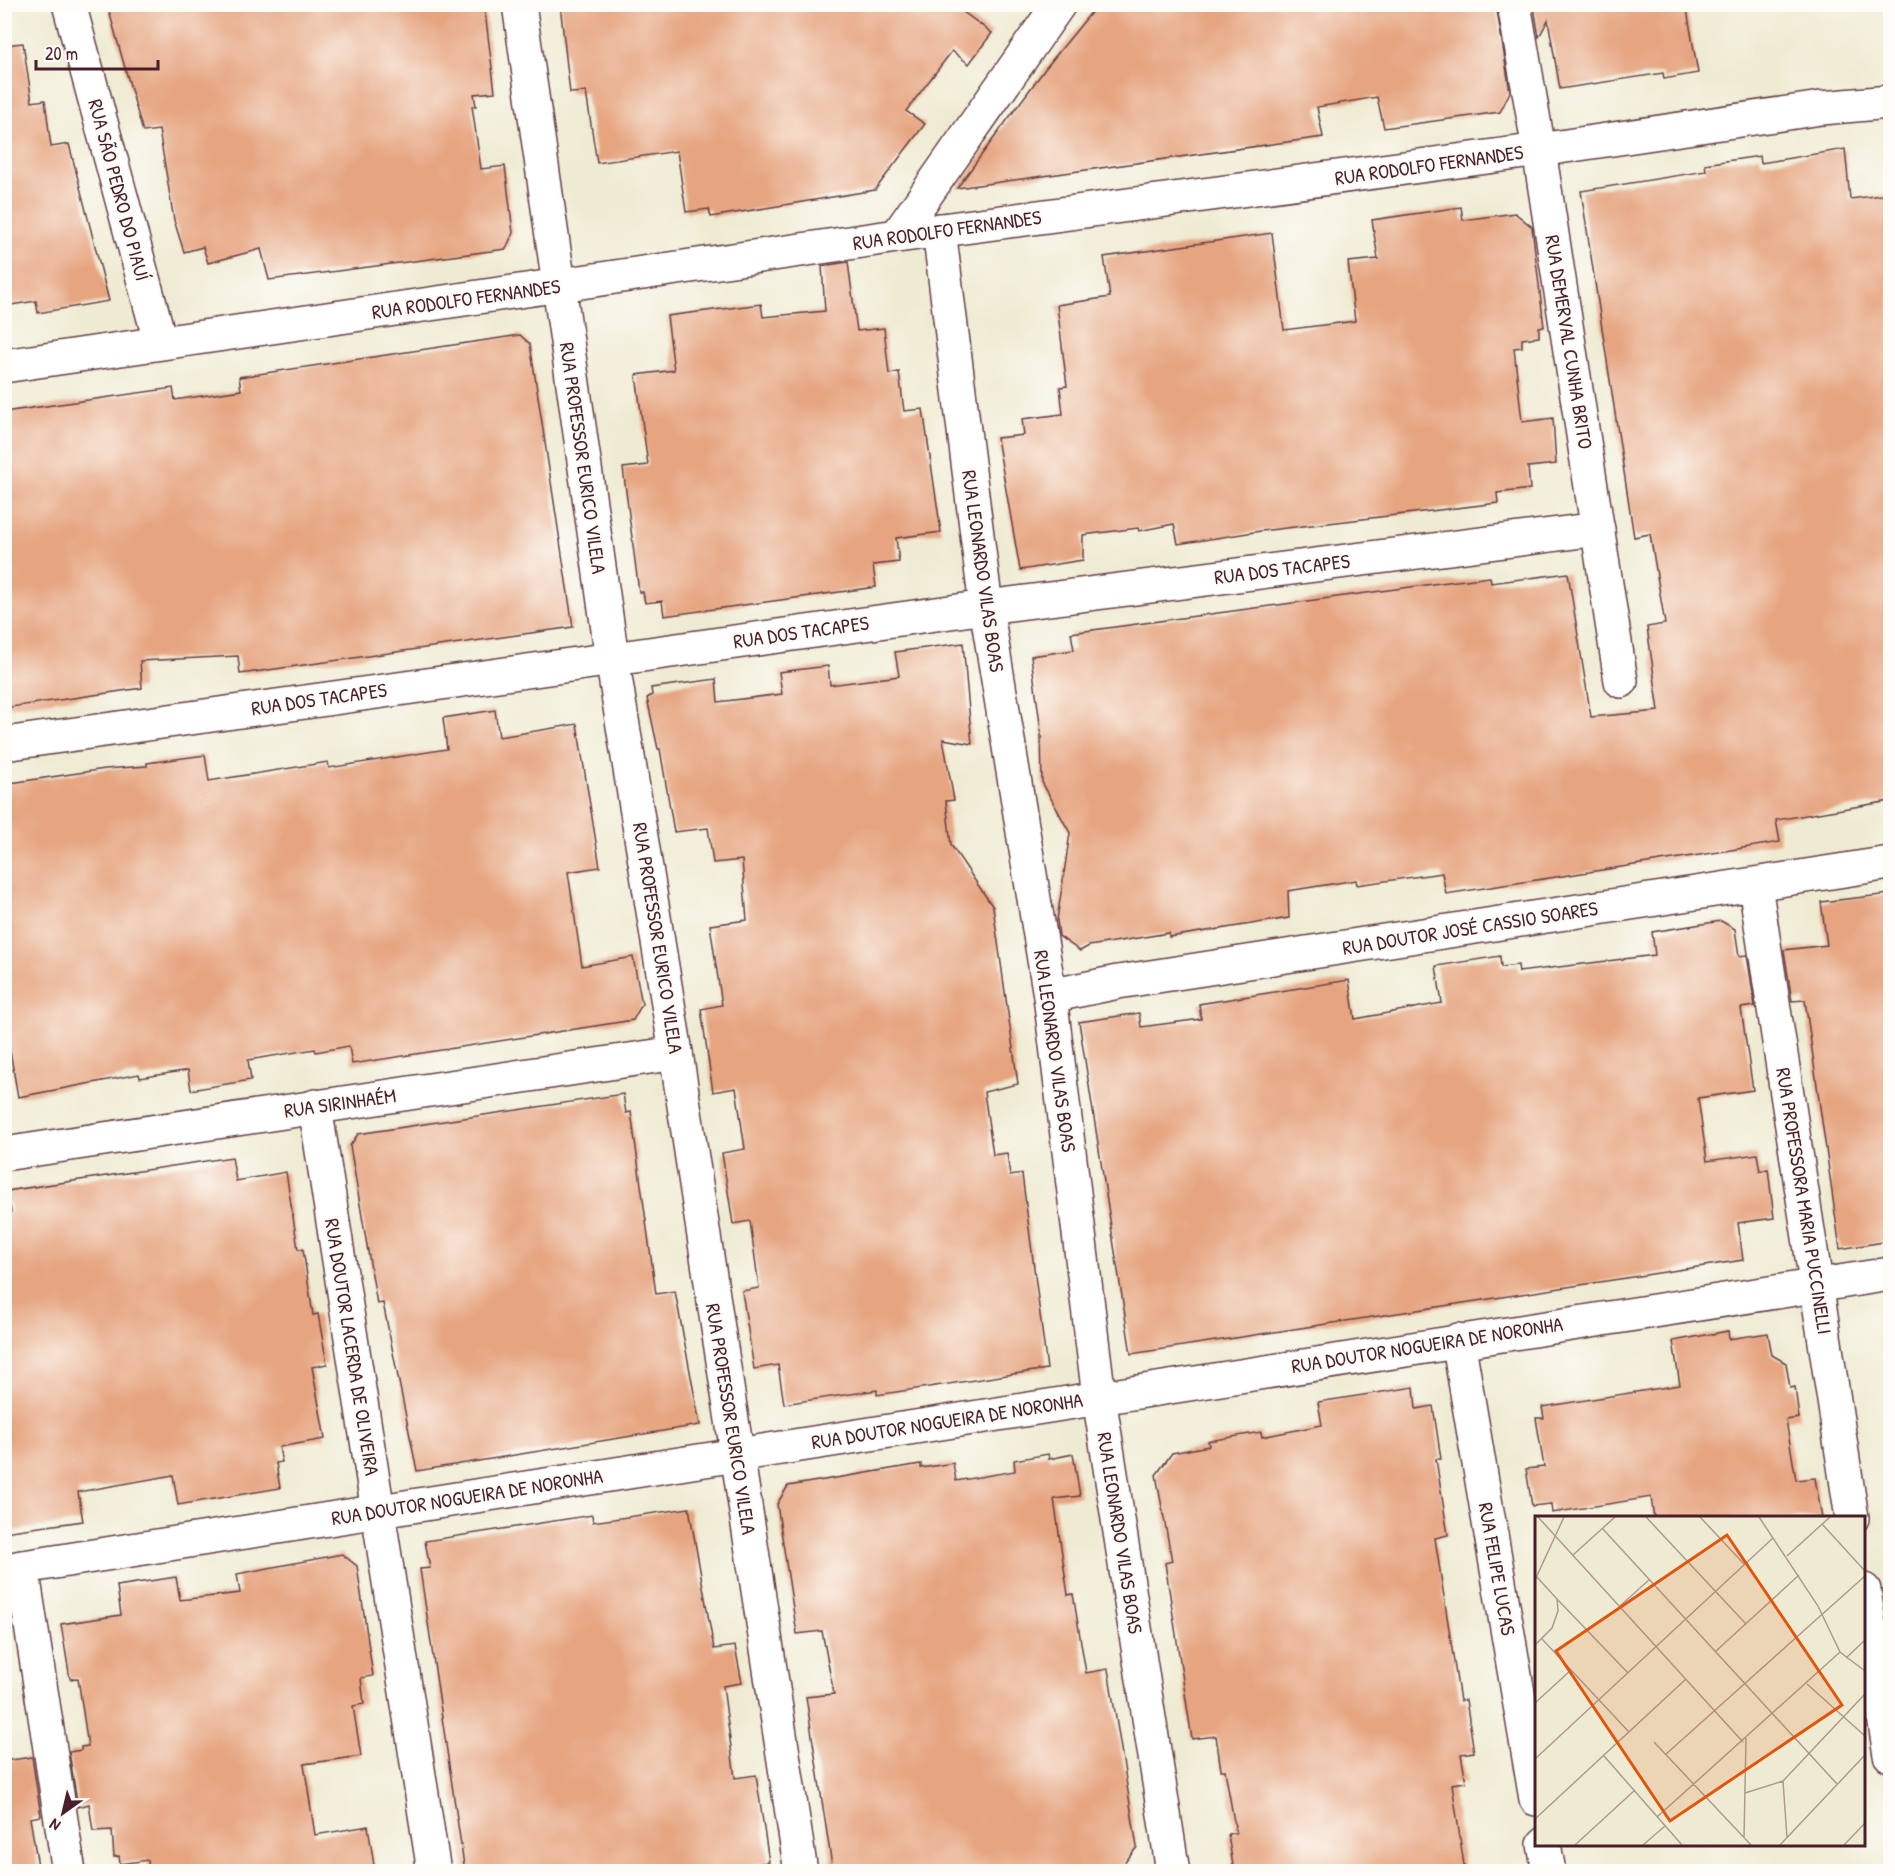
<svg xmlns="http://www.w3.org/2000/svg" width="1895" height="1876" font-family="'Patrick Hand',sans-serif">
	<rect width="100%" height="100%" fill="#fdfcf7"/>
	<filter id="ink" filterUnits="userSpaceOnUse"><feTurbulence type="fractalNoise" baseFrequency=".0167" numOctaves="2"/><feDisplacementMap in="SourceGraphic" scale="12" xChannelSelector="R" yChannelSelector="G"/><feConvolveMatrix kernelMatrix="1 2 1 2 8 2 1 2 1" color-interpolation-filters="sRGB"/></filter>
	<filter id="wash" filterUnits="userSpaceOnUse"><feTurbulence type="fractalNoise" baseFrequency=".008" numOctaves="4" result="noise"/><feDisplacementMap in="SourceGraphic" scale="24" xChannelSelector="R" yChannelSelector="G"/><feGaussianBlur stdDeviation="1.35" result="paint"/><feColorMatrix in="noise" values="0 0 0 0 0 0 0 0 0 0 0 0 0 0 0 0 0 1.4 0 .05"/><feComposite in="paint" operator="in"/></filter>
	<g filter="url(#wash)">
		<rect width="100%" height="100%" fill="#efebd3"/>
		<g id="blocks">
			<g fill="#e6a480">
				<path d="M107 4H484L495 92 474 94 476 106H472L481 169 505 166 513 233 506 249 269 280 261 249 208 263 203 247 184 252 174 220 159 130 143 132Z"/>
				<path d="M560 4H952L992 33 969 64 952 51 906 111 925 124 875 190 711 217 709 209 686 212 677 151 597 163 586 92 570 93Z"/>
				<path d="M1098 4H1496L1510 92 1500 112 1384 128 1377 97 1317 107 1323 137 957 188 1045 69Z"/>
				<path d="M1545 4H1686L1698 73 1664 79 1663 73 1560 89 1548 20 1539 37 1534 7Z"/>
				<path d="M23 43 32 102 45 100 51 147 69 144 109 301 38 313 36 301 4 306V45Z"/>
				<path d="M1845 149 1850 199 1890 194V801L1776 820 1780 842 1719 852 1446 894 1442 873 1357 885 1356 880 1288 891 1289 918 1169 937V933L1089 946 1080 951 1059 936 1057 920 1070 833 1042 782 1041 731 1031 656 1074 650 1071 633 1440 583 1490 577 1491 583 1568 573 1591 717 1659 711 1647 627 1665 624 1650 534 1634 537 1581 191 1706 171 1705 164 1760 156 1761 163Z"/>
				<path d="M1461 207 1463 220 1515 213 1532 227 1544 327H1539V337L1522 339V347L1514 348 1522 422 1553 418 1556 464 1528 467 1530 489 1497 493 1498 503 1261 531 1178 544 1174 524 1139 531 1138 528 1083 535V560L1020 570 997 438 1024 435 1022 419 1063 414 1060 387 1067 386 1057 305 1110 297 1104 257 1272 233 1284 330 1355 321 1348 262 1378 259 1372 220Z"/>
				<path d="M848 262 857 331 884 328 889 374 899 372 904 411 923 409 941 532 896 538 899 562 873 565 876 587 664 616 662 601 645 603 643 592H639L623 468 648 465 636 375 674 370 667 316 761 304 763 317 825 311 822 266Z"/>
				<path d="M520 335 530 344 573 627 240 674 238 656 140 661 142 688 4 708V412L173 388 175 400 241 390 239 377Z"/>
				<path d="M963 643 972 744 943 739 954 800 946 801 951 845 993 907 1018 1084 984 1092 993 1155 1007 1153 1010 1176 1022 1174 1047 1369 877 1395V1390L784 1404 778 1365 754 1369 742 1291 759 1288 750 1221 733 1224 722 1153 745 1149 736 1088 713 1092 701 1009 722 1005 710 925 747 920 742 860 713 863 708 828 674 832 660 749H658L647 698 652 695 651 688 716 679 718 702 782 694 779 672 828 666 830 685 899 676 895 652Z"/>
				<path d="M495 710 499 737 577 724 600 867 568 872 582 966 633 957 642 1004 633 1020 352 1064 349 1046 316 1052 315 1049 248 1060 251 1080 191 1090 188 1070 140 1078 139 1074 18 1097 9 1045 4 1046V784L105 769 147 766V763L205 755 209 781 328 762 329 768 447 749 443 718Z"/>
				<path d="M1890 894V1241L1840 1249 1805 1000 1792 1001 1784 950 1827 945 1821 902Z"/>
				<path d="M1721 921 1735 929 1739 956 1747 955 1755 1006 1741 1008 1753 1090 1698 1098 1707 1161 1757 1154 1760 1171 1768 1169 1774 1218 1738 1223 1743 1260 1131 1354 1079 1022 1139 1013 1141 1027 1201 1019 1199 1004 1349 980 1355 1019 1442 1003 1436 966 1500 956 1501 967 1518 965 1519 972 1655 955 1652 932Z"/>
				<path d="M623 1094 626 1113 631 1112 656 1294 675 1291 700 1425 417 1471 383 1303 377 1304 350 1146 358 1134Z"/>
				<path d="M232 1157 236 1181 286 1172 298 1249H303L313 1315 318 1314 327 1364 312 1367 325 1439 279 1447 282 1462 276 1463 280 1488 178 1505 173 1475 78 1492 83 1521 4 1532V1214L11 1212 7 1191Z"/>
				<path d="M1728 1331 1729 1339 1768 1333 1772 1355 1786 1363 1790 1388 1795 1387 1799 1418 1786 1420 1796 1480 1815 1478 1822 1518H1654L1651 1497 1552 1513 1551 1504 1532 1506 1526 1469 1544 1467 1536 1418H1544L1542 1407 1680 1385 1673 1341Z"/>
				<path d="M1414 1387 1416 1409 1433 1406 1441 1459H1436L1448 1535 1435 1538 1460 1701 1466 1700 1474 1752 1461 1754 1466 1782 1452 1784 1465 1872H1234L1228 1834 1236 1833 1225 1770H1221L1216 1736 1192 1739 1165 1563 1172 1561 1156 1475 1172 1453 1209 1446 1208 1441 1261 1432 1262 1437 1322 1425 1318 1402Z"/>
				<path d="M1048 1454 1049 1459 1073 1454 1080 1496 1054 1499 1068 1595 1073 1594 1086 1673 1108 1669 1137 1847 1123 1865 1078 1872H833L806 1697 834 1694 822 1631 797 1634 777 1504 788 1486 921 1464V1468L953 1463 956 1481 1015 1471 1014 1460Z"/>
				<path d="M689 1508 714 1649 735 1646 742 1683 723 1686 735 1778 756 1775 769 1862 749 1865 750 1872H465L420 1569 430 1568 425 1541 592 1515 593 1522Z"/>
				<path d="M342 1554 357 1566 373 1676 361 1678 364 1704 353 1706 361 1756 304 1764 315 1835 368 1826 375 1872H149L148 1860 120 1864 119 1856 114 1857 112 1830 93 1831 89 1804 78 1807 69 1752 81 1750V1747L88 1746 78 1678 70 1679 61 1624 121 1615 117 1586 176 1577 180 1600 240 1593 237 1574Z"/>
				<path d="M32 1757 41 1816 30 1818 39 1872H4V1761Z"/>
			</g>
		</g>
	</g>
	<g filter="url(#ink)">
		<use href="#blocks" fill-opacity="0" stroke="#633e44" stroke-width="1.5"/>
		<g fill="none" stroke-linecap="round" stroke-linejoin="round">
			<g stroke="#633e44" stroke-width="36">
				<g id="street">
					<path d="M69 4 160 341"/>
					<path d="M519 4 612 658 676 1053 801 1872"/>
					<path d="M1514 4 1539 150 1621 681"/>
					<path d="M939 230 986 607 1050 996 1099 1397 1173 1872"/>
					<path d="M897 236 1059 4"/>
					<path d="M4 366 897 236 1539 150 1821 108 1890 102"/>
					<path d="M4 744 986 607 1598 529"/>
					<path d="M1755 885 1852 1518"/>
					<path d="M1050 996 1118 982 1890 863"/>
					<path d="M315 1106 434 1872"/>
					<path d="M4 1154 676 1053"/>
					<path d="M1458 1340 1536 1799"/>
					<path d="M22 1567 69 1872"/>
					<path d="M4 1570 1890 1274"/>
					<path d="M1864 1590 1890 1755"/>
					<path d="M1544 1844 1549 1872"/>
				</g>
			</g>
			<use href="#street" stroke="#fff" stroke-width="33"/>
		</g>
	</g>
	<g text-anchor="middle" stroke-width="5" stroke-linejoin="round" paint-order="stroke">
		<g font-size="20" fill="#4a1f2b" stroke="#fdfcf7">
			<text transform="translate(1429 165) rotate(-8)" y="7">RUA RODOLFO FERNANDES</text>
			<text transform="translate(119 190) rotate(75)" y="7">RUA SÃO PEDRO DO PIAUÍ</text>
			<text transform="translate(947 230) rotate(-8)" y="7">RUA RODOLFO FERNANDES</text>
			<text transform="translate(466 299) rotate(-8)" y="7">RUA RODOLFO FERNANDES</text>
			<text transform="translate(1569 342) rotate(81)" y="7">RUA DEMERVAL CUNHA BRITO</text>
			<text transform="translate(583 458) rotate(82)" y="7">RUA PROFESSOR EURICO VILELA</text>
			<text transform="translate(1282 569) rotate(-7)" y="7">RUA DOS TACAPES</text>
			<text transform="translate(983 571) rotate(82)" y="7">RUA LEONARDO VILAS BOAS</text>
			<text transform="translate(801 632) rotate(-8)" y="7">RUA DOS TACAPES</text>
			<text transform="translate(319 699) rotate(-8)" y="7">RUA DOS TACAPES</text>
			<text transform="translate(1470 928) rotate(-9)" y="7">RUA DOUTOR JOSÉ CASSIO SOARES</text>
			<text transform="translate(658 938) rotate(81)" y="7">RUA PROFESSOR EURICO VILELA</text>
			<text transform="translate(1055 1051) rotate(82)" y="7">RUA LEONARDO VILAS BOAS</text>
			<text transform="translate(340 1103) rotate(-8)" y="7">RUA SIRINHAÉM</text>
			<text transform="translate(1804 1201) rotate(81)" y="7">RUA PROFESSORA MARIA PUCCINELLI</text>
			<text transform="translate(1427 1345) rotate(-9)" y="7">RUA DOUTOR NOGUEIRA DE NORONHA</text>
			<text transform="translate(352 1347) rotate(81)" y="7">RUA DOUTOR LACERDA DE OLIVEIRA</text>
			<text transform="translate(731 1419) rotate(81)" y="7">RUA PROFESSOR EURICO VILELA</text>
			<text transform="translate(947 1421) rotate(-9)" y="7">RUA DOUTOR NOGUEIRA DE NORONHA</text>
			<text transform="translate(467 1497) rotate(-9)" y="7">RUA DOUTOR NOGUEIRA DE NORONHA</text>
			<text transform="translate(1120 1533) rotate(81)" y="7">RUA LEONARDO VILAS BOAS</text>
			<text transform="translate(1497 1569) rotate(80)" y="7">RUA FELIPE LUCAS</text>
		</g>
	</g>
	<g transform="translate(1535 1516)">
		<rect width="330" height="330" fill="#efebd3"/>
		<path fill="none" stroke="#ad9990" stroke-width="1.5" d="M3 1 208 226M111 1 211 108M165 1 209 48M224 1 283 90 305 136 330 155M287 8 330 55M67 12 302 268M38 39 80 1M252 40 295 1M0 59 22 83 23 95 17 112 0 129M0 64 29 1M22 83 93 157M85 90 115 63M7 123 94 216M181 135 264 59M311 142 330 124M272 168 330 220M0 187 36 154M119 226 216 329M130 239 330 60M69 240 147 329M0 243 238 22M248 265 252 322M210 277 248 265 330 178M122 301 305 136M0 303 151 163M209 322 211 222M40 329 100 274M108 329 130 310M245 329 330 239M309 329 330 307"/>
		<path fill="#e0560e" fill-opacity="0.15" stroke="#e0560e" stroke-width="3" d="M192 19 307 189 135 305 21 135Z"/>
		<rect width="330" height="330" fill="none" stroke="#4a1f2b" stroke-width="3"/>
	</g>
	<rect width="1895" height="1876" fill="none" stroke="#fdfcf7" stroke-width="24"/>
	<g transform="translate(63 1813) rotate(214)" stroke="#fdfcf7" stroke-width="4.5" paint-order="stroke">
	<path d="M0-4.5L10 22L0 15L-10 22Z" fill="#4a1f2b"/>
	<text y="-9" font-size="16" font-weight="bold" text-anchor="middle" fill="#4a1f2b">N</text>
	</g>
	<path d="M36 60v9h122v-9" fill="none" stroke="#4a1f2b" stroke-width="3"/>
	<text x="45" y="60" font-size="18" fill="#4a1f2b" stroke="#fdfcf7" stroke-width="4.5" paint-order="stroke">20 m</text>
</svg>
